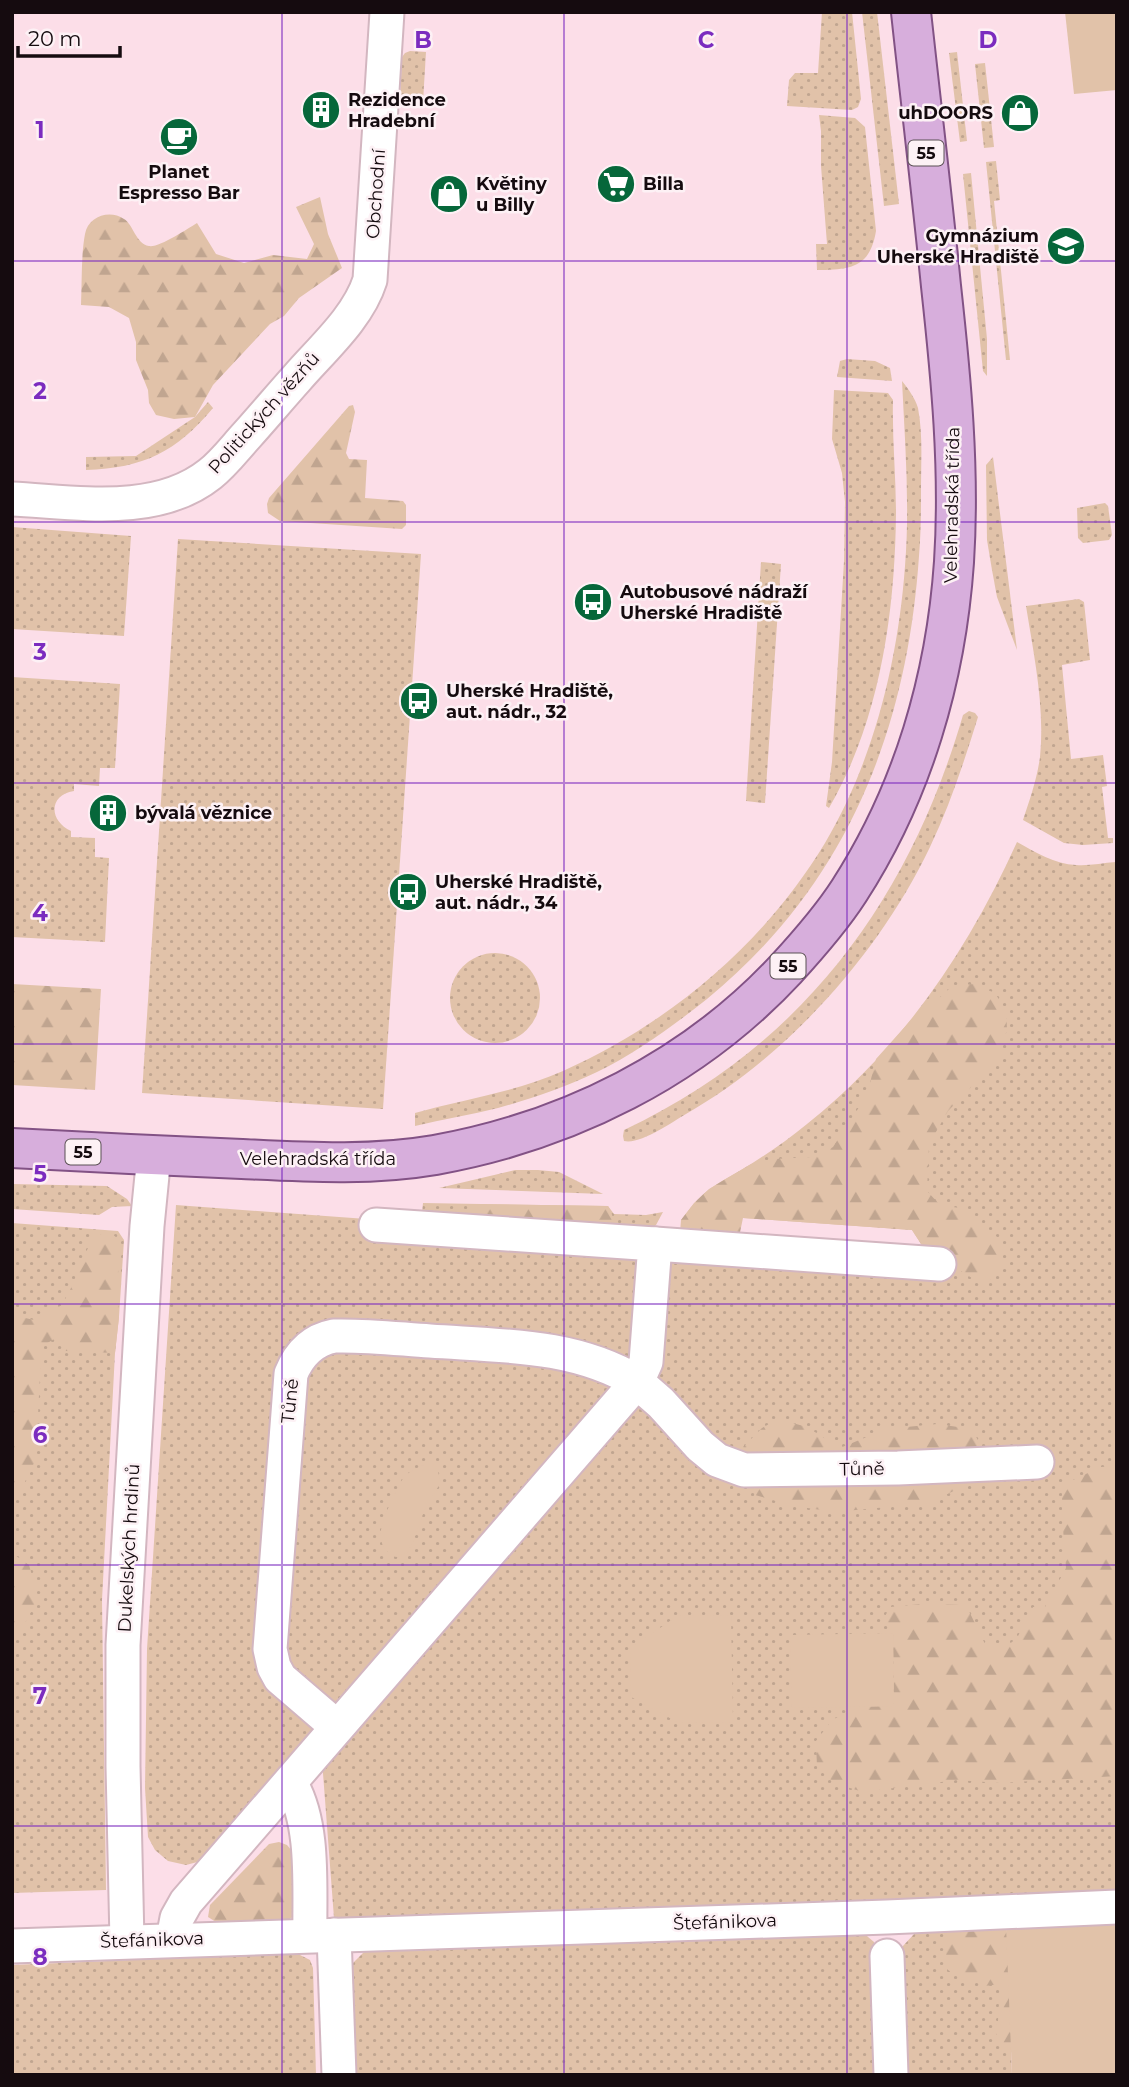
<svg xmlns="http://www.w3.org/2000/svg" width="1129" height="2087" font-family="Montserrat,sans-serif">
	<defs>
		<pattern id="grass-dots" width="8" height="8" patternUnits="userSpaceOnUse" patternTransform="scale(1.75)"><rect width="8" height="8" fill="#e1c2a9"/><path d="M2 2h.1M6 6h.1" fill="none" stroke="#c0a590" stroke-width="1.8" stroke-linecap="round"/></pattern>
		<pattern id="forest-firs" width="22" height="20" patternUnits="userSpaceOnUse" patternTransform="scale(1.75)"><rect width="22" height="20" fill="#e1c2a9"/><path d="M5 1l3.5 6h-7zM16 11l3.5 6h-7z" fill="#c0a590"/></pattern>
	</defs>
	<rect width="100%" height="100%" fill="#fcdee8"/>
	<g fill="url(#grass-dots)">
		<path d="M822 12H852L861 99 858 107 852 110 787 106 789 80 795 73H818Z"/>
		<path d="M862 12H877L899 204 884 206Z"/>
		<path d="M410 51 426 52 423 102 400 100 402 57 405 53Z"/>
		<path d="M957 52 967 141 960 142 949 53Z"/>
		<path d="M985 63 994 147 984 148 975 64Z"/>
		<path d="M819 115 855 118 865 127 876 231C870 268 850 270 817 270L816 244H827L821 166V131Z"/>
		<path d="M996 161 1000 200 994 201 1010 360H1006L986 162Z"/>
		<path d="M971 173 987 339V376L983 371 963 174Z"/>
		<path d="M847 359 875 361 890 368 892 381 837 377 840 361Z"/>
		<path d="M902 381C909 390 915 398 918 408 923 434 921 462 921 488 921 510 921 533 919 556 907 732 846 885 707 999 673 1026 636 1053 597 1072 565 1087 531 1099 498 1108 471 1115 443 1119 415 1126V1113C464 1099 516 1092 563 1071 670 1023 764 944 825 843 874 760 898 661 905 566 910 505 905 443 902 381Z"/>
		<path d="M834 390 888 393 893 400C892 438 896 475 896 513 895 613 880 720 829 808L826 806 832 762 844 561 845 502 842 473 832 439Z"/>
		<path d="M208 402 213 408C176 452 144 468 86 470V457L136 456 195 417Z"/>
		<path d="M993 457 1017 650 997 597 992 570 987 540 986 465Z"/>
		<path d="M1105 503 1108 506 1112 535 1109 540 1083 543 1078 538 1077 508Z"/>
		<path d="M12 527 131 536 124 636 12 629Z"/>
		<path d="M178 539 421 554 383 1109 142 1093Z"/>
		<path d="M761 562 781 564 765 803H763L746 801Z"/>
		<path d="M1079 599 1084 602 1090 660 1062 665 1071 759 1103 755 1107 786 1102 787 1108 838H1113V843L1083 845 1064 843 1023 820C1030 799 1037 779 1040 757 1045 707 1034 656 1026 606Z"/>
		<path d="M12 677 120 684 115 768H100L99 786 74 784V791C48 795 49 821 71 831V837L95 838V857L109 858 105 942 12 937Z"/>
		<path d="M969 711 975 713 978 717C964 762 950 805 930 847 880 952 788 1056 686 1114 672 1122 640 1145 624 1141L623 1136 624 1130C801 1047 909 901 963 715Z"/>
		<path d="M1017 842C1035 852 1055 864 1076 865 1089 866 1102 863 1116 862L1117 869V1893L334 1918 321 1747 205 1860 186 1865 168 1861 155 1850 148 1837 145 1788 147 1649 176 1205 421 1223 423 1203 608 1206 614 1214 646 1215 663 1212 656 1225 646 1233 923 1247 912 1230 743 1218 681 1220C690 1209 698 1197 710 1189 722 1180 737 1173 751 1164 770 1152 789 1139 807 1124 902 1048 967 952 1017 842Z"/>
		<circle cx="495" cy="998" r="45"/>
		<path d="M515 1170H538L559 1172 603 1194 439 1188Z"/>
		<path d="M12 1184 107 1186 127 1199 132 1206 112 1207 99 1215 12 1209Z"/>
		<path d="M12 1223 118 1231 124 1240 119 1317 115 1353 102 1600 106 1890 12 1893Z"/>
		<path d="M1006 1925 1012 2075H904L902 1947 915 1933Z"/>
		<path d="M861 1931 874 1942 877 1972 880 2075H353L351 1965 365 1951Z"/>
		<path d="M296 1953 310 1960 313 1968 316 2075H12V1965Z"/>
	</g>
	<g fill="url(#forest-firs)">
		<path d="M320 197 328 234 342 268 299 298 284 316 270 324 213 385 195 417 174 419 156 415 149 403 148 390 136 360V342L129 318 109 307 81 305C82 282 81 255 85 234 88 217 109 209 124 219 133 224 136 244 149 246 159 248 187 229 197 223L216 254 244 263 273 255 307 259 314 244 296 207Z"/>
		<path d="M353 405 355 412 346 453 349 459 367 460 365 498 403 501 406 505V525L402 529 280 521 268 513 267 504 269 498 349 406Z"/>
		<path d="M12 984 101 989 95 1090 12 1085Z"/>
		<path d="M973 984 995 993 1006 1011 1007 1029 1001 1053 978 1080 948 1111 929 1144 927 1191 940 1205 966 1209 998 1238 1003 1256 994 1279 975 1280 923 1247 912 1230 743 1218 739 1237 680 1233 681 1220 694 1203 709 1189 751 1164 774 1159 812 1157 833 1147 867 1095 876 1059 919 1011 937 1000 951 987Z"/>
		<path d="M475 1204 608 1206C613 1215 614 1219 612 1230L468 1218Z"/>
		<path d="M110 1232 118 1239 119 1317 115 1353 66 1351 56 1338 44 1345 40 1373 36 1459 22 1488 12 1492V1315L34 1320 62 1305 71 1288 93 1236Z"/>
		<path d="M778 1419 807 1427 840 1448 886 1429 937 1424 972 1429 982 1448V1465L972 1482 929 1503 835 1512 794 1506 755 1495 747 1467 752 1456 743 1447 762 1428Z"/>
		<path d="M1117 1466V1776L1000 1783 957 1780 863 1792 834 1783 817 1767 816 1741 832 1720 857 1707 894 1706 893 1633 883 1620 890 1607 922 1604 966 1605 985 1644 1007 1646 1017 1638 1033 1607H1045L1066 1568 1062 1515V1485L1101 1467Z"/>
		<path d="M12 1553 29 1565 38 1597 27 1620 12 1641Z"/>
		<path d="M279 1842 287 1845 292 1851 296 1915 288 1920 216 1922 208 1917 210 1905 269 1844Z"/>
		<path d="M1006 1925 1019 2052H1010L1001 2049 995 2030 998 2021 1000 1984 985 1986 982 1983 965 1981 948 1970 945 1948 948 1935 965 1929Z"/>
	</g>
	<g fill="#e1c2a9">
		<path d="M1065 12H1117V90L1074 94Z"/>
		<path d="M424 1465H433L438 1472 441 1482 424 1511 413 1542 407 1553 396 1557C370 1546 383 1518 392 1500 396 1492 399 1483 405 1476 411 1470 417 1468 424 1465Z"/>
		<path d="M731 1615 733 1722 679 1723 631 1697 630 1649 677 1616Z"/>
		<path d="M893 1633 894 1706 792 1708 790 1635Z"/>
		<path d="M1117 1922V2075H1012L1006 1925Z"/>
	</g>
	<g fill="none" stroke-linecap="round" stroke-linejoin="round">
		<g stroke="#d3b6c0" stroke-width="37">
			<g id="street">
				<path d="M12 499C76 502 156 517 210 474 224 463 235 448 247 435 264 416 280 397 297 378 322 349 358 318 370 280L387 12"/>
				<path d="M655 1244 939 1264"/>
				<path d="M337 1727 280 1678 274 1667 270 1649 291 1374C299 1354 313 1340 334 1336 366 1335 399 1339 430 1341 501 1346 575 1344 637 1382L646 1362 655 1244 376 1225"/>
				<path d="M291 1784C315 1825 309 1888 310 1935"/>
				<path d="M334 1935 339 2075"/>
				<path d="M173 1939 177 1918 186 1902 637 1382 661 1403 700 1446 717 1460 744 1470 898 1468 1037 1462"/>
				<path d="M127 1941 123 1766V1645L147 1226 154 1155"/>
				<path d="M12 1946 887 1917 1117 1907"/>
				<path d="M887 1956 891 2075"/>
			</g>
		</g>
		<g stroke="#825285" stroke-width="42">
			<path id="primary" d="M12 1148C89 1152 165 1156 242 1159 306 1162 371 1166 435 1155 568 1131 693 1069 786 969 808 945 831 919 849 891 913 792 946 678 954 562 960 470 951 377 941 286 932 195 921 104 911 12"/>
		</g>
		<use href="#street" stroke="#fff" stroke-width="33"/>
		<use href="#primary" stroke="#d7aedc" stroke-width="38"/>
	</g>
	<path fill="none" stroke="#7b2cbf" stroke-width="2" stroke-opacity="0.55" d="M282 12V2075M564 12V2075M847 12V2075M12 261H1117M12 522H1117M12 783H1117M12 1044H1117M12 1304H1117M12 1565H1117M12 1826H1117"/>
	<defs>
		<g id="building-disc" transform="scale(2.0125)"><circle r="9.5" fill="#06673a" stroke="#fdf1f5"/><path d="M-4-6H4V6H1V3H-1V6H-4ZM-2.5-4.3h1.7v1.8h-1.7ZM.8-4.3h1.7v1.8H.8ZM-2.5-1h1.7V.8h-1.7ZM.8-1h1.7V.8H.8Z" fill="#fff"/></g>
		<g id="shop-disc" transform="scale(2.0125)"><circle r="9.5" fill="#06673a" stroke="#fdf1f5"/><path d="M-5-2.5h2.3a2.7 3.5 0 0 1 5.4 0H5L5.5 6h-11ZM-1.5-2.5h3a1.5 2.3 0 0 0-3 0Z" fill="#fff"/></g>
		<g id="cafe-disc" transform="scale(2.0125)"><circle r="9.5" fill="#06673a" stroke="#fdf1f5"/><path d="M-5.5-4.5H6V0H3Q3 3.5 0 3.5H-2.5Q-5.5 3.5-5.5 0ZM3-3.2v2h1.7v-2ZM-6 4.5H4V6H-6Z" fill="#fff"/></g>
		<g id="supermarket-disc" transform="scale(2.0125)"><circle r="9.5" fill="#06673a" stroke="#fdf1f5"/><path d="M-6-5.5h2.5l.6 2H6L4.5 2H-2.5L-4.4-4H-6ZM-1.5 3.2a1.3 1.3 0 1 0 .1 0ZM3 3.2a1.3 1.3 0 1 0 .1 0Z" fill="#fff"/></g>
		<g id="school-disc" transform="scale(2.0125)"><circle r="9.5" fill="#06673a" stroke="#fdf1f5"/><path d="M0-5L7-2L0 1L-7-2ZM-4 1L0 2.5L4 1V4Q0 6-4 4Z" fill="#fff"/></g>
		<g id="bus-disc" transform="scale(2.0125)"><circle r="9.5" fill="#06673a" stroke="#fdf1f5"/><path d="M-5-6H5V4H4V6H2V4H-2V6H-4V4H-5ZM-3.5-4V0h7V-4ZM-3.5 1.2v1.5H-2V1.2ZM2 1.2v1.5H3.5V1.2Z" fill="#fff"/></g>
	</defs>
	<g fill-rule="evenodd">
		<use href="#building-disc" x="321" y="110"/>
		<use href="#shop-disc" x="1020" y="113"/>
		<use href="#cafe-disc" x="179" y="137"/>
		<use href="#supermarket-disc" x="616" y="184"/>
		<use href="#shop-disc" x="449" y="194"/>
		<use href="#school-disc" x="1066" y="246"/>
		<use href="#bus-disc" x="593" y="602"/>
		<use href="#bus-disc" x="419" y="701"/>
		<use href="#building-disc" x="108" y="813"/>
		<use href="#bus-disc" x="408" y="892"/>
	</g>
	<g text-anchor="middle" stroke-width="5" stroke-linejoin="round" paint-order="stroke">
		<g fill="#fdf1f5" stroke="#5b5054" stroke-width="2">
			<rect x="908.5" y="140.5" width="35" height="25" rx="5"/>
			<rect x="770.5" y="953.5" width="35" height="25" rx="5"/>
			<rect x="65.5" y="1139.5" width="35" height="25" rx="5"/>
		</g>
		<g font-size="16" font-weight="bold" fill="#150b0f">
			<text x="926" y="159">55</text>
			<text x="788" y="972">55</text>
			<text x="83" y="1158">55</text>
		</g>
		<g font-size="18" font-weight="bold" fill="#150b0f" stroke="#fdf1f5" text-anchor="start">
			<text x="348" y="106">Rezidence<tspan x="348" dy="21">Hradební</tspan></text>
			<text x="993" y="119" text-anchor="end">uhDOORS</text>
			<text x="179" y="178" text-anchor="middle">Planet<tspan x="179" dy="21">Espresso Bar</tspan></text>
			<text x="476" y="190">Květiny<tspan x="476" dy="21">u Billy</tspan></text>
			<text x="643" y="190">Billa</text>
			<text x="1039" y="242" text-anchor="end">Gymnázium<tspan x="1039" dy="21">Uherské Hradiště</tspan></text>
			<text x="620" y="598">Autobusové nádraží<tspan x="620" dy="21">Uherské Hradiště</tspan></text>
			<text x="446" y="697">Uherské Hradiště,<tspan x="446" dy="21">aut. nádr., 32</tspan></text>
			<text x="135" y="819">bývalá věznice</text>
			<text x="435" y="888">Uherské Hradiště,<tspan x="435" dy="21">aut. nádr., 34</tspan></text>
		</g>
		<g font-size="18" fill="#150b0f" stroke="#fdf1f5">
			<text transform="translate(376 194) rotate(-86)" y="6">Obchodní</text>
			<text transform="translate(264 413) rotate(-48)" y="6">Politických vězňů</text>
			<text transform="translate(952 505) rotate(-89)" y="6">Velehradská třída</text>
			<text x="318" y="1165">Velehradská třída</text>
			<text transform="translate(290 1401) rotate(-84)" y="6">Tůně</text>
			<text transform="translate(862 1469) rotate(-1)" y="6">Tůně</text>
			<text transform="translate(129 1548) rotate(-87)" y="6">Dukelských hrdinů</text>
			<text transform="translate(725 1922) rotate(-2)" y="6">Štefánikova</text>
			<text transform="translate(152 1940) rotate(-2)" y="6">Štefánikova</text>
		</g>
	</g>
	<g font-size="23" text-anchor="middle" font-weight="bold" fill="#7b2cbf" stroke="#fdf1f5" stroke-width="5" stroke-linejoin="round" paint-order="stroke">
		<text x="423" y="48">B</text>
		<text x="706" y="48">C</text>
		<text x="988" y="48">D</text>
		<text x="40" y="138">1</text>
		<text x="40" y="399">2</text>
		<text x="40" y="660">3</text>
		<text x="40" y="921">4</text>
		<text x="40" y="1182">5</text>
		<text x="40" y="1443">6</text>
		<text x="40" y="1704">7</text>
		<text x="40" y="1965">8</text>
	</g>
	<rect width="1129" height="2087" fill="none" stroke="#150b0f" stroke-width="28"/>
	<path d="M18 46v10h102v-10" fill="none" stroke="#150b0f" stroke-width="3.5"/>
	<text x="28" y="46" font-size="21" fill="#150b0f" stroke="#fdf1f5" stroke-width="5" paint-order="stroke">20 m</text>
</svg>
